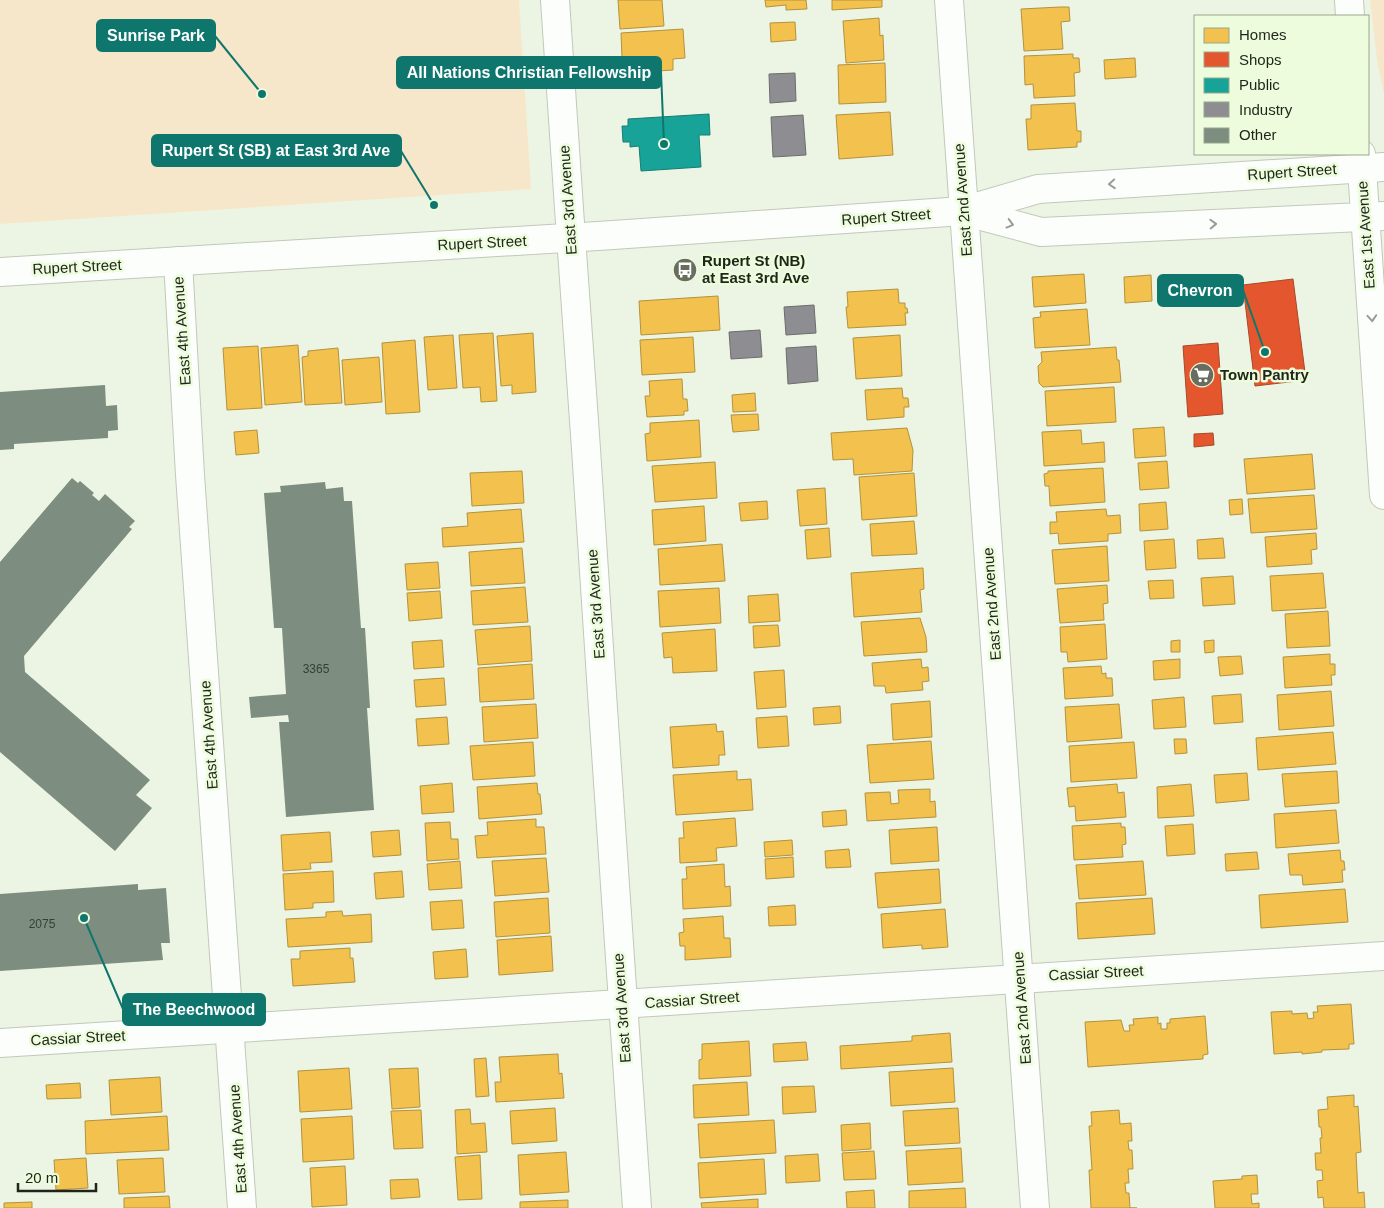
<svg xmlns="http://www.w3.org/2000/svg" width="1384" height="1208" font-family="Helvetica,sans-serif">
	<rect width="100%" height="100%" fill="#ecf5e3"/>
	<g fill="#f6e7ca">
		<path d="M0 0H519L531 189 0 224Z"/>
		<path d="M1370 0H1384V95L1377 60Z"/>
	</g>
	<g fill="#f2c14e" stroke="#b3923e">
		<path d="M618 0H662L664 26 620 29Z"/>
		<path d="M765 0H806L807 9 786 10V5L766 7Z"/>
		<path d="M832 0H882V7L832 10Z"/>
		<path d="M1060 7H1069L1070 21 1061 22 1063 49 1024 51 1021 9Z"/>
		<path d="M879 18 880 36 883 35 884 60 846 63 843 21Z"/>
		<path d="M795 22 796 40 771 42 770 23Z"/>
		<path d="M683 29 685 58 673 59V70L628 73 627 57 622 58 621 33Z"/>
		<path d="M1073 54V58H1079L1080 72 1074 73 1075 96 1034 98 1033 84 1025 85 1024 56Z"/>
		<path d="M1135 58 1136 77 1105 79 1104 60Z"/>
		<path d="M885 63 886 102 839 104 838 65Z"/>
		<path d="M1075 103 1077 131H1081V142H1077V147L1028 150 1026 119H1031V105Z"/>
		<path d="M890 112 893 155 839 159 836 115Z"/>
		<path d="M1084 274 1086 303 1034 307 1032 277Z"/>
		<path d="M1151 275 1152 301 1125 303 1124 277Z"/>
		<path d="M898 289 899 303H905V308H907L908 313H905L906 325 848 328 846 307H848L847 292Z"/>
		<path d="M718 296 720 330 641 335 639 301Z"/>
		<path d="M1087 309 1090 345 1035 348 1033 318 1041 317 1040 312Z"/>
		<path d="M493 333 497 401 481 402 480 387 463 388 459 335Z"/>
		<path d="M533 333 536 392 512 394V385L501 386 497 336Z"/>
		<path d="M453 335 457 388 428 390 424 337Z"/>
		<path d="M900 335 902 376 856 379 853 338Z"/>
		<path d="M693 337 695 372 642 375 640 340Z"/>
		<path d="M415 340 420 412 386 414 382 343Z"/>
		<path d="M298 345 302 402 265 405 261 348Z"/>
		<path d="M258 346 262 408 227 410 223 348Z"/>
		<path d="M1116 347 1117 360H1119L1121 382 1043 387 1039 383 1038 366 1042 362 1041 352Z"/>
		<path d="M338 348 342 403 305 405 302 357 308 356V351Z"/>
		<path d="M379 357 382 402 345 405 342 360Z"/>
		<path d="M682 379 683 399H687L688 411H684V415L647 417 645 396H650L649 381Z"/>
		<path d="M1114 387 1116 422 1047 426 1045 391Z"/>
		<path d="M902 388 903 398H908L909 407H904V417L867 420 865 390Z"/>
		<path d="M755 393 756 411 733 412 732 395Z"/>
		<path d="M758 414 759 430 733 432 731 415Z"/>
		<path d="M699 420 701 457 647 461 645 434 650 433V423Z"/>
		<path d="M1164 427 1166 456 1135 458 1133 429Z"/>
		<path d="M907 428 913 450 912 471 854 475 853 459 833 460 831 433Z"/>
		<path d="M257 430 259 453 236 455 234 432Z"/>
		<path d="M1081 430 1082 444 1104 442 1105 462 1044 466 1042 432Z"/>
		<path d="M1312 454 1315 489 1247 494 1244 459Z"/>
		<path d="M1167 461 1169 488 1140 490 1138 463Z"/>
		<path d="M715 462 717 498 655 502 652 466Z"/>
		<path d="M1103 468 1105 502 1050 506 1049 486H1045L1044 474 1048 473V471Z"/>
		<path d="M522 471 524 503 472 506 470 473Z"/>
		<path d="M914 473 917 516 862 520 859 477Z"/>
		<path d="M825 488 827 524 800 526 797 490Z"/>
		<path d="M1314 495 1317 529 1251 533 1248 499Z"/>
		<path d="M1242 499 1243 514 1230 515 1229 500Z"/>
		<path d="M767 501 768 519 741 521 739 503Z"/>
		<path d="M1166 502 1168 529 1140 531 1139 504Z"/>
		<path d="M704 506 706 541 654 545 652 510Z"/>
		<path d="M521 509 524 542 443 547 442 528 468 526 467 513Z"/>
		<path d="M1106 509 1107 516 1120 515 1121 533 1108 534V541L1059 544 1058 533 1050 534V522H1057L1056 512Z"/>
		<path d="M914 521 917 554 872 556 870 524Z"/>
		<path d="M829 528 831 557 807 559 805 530Z"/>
		<path d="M1316 533 1317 549 1311 550 1312 564 1267 567 1265 537Z"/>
		<path d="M1223 538 1225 558 1198 559 1197 540Z"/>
		<path d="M1174 539 1176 568 1146 570 1144 541Z"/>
		<path d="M722 544 725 581 660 585 658 549Z"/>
		<path d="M1107 546 1109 581 1055 584 1052 550Z"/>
		<path d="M522 548 525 583 471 586 469 552Z"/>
		<path d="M438 562 440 588 407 590 405 564Z"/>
		<path d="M923 568 924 589 920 590 922 612 854 617 851 573Z"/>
		<path d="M1323 573 1326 608 1272 611 1270 576Z"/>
		<path d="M1233 576 1235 604 1203 606 1201 578Z"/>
		<path d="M1173 580 1174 598 1150 599 1148 581Z"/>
		<path d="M1107 585 1108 603 1103 604 1104 620 1060 623 1057 589Z"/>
		<path d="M525 587 528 622 473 625 471 591Z"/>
		<path d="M719 588 721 623 660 627 658 591Z"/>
		<path d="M440 591 442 618 409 621 407 593Z"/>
		<path d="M778 594 780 621 749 623 748 596Z"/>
		<path d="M1328 611 1330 646 1287 648 1285 614Z"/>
		<path d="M920 618 926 637 927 652 864 656 861 622Z"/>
		<path d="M1105 624 1107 659 1068 662 1067 652H1061L1060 627Z"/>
		<path d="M778 625 780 646 754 648 753 626Z"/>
		<path d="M530 626 532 661 478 665 475 630Z"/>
		<path d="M715 629 717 671 673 673 672 657 664 658 662 633Z"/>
		<path d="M442 640 444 667 414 669 412 642Z"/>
		<path d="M1180 640V652H1171V641Z"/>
		<path d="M1214 640V652L1205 653 1204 641Z"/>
		<path d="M1330 654V664H1335V675H1331L1332 685 1285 688 1283 657Z"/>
		<path d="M1241 656 1243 674 1220 676 1218 657Z"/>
		<path d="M921 659 922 668 928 667 929 681 922 682 923 690 886 693 885 686H874L872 663Z"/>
		<path d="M1180 659V678L1154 680 1153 661Z"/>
		<path d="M532 664 534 699 480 702 478 668Z"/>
		<path d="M1101 666 1102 674 1106 673V678H1112L1113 696 1065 699 1063 668Z"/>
		<path d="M784 670 786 707 757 709 754 672Z"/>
		<path d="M444 678 446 705 416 707 414 680Z"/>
		<path d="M1331 691 1334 726 1279 730 1277 695Z"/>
		<path d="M1241 694 1243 722 1214 724 1212 696Z"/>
		<path d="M1184 697 1186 727 1154 729 1152 700Z"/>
		<path d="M930 701 932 737 893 740 891 704Z"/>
		<path d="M536 704 538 738 484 742 482 707Z"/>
		<path d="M1119 704 1122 738 1067 742 1065 707Z"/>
		<path d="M840 706 841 723 814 725 813 708Z"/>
		<path d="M787 716 789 746 758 748 756 718Z"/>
		<path d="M447 717 449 744 418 746 416 719Z"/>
		<path d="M716 724 717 732 723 731 725 755H719V765L673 768 670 727Z"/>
		<path d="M1333 732 1336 764 1258 770 1256 738Z"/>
		<path d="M1174 739H1186L1187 753 1175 754Z"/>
		<path d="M931 741 934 779 870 783 867 745Z"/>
		<path d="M533 742 535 776 473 780 470 746Z"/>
		<path d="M1134 742 1137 778 1071 782 1069 746Z"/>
		<path d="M737 771V780L751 779 753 810 676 815 673 775Z"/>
		<path d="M1337 771 1339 803 1285 807 1282 774Z"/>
		<path d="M1247 773 1249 800 1216 803 1214 775Z"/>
		<path d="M452 783 454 812 422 814 420 786Z"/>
		<path d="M537 783 538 794H540L542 814 479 819 477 787Z"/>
		<path d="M1117 784 1118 793 1124 792 1126 817 1076 821 1075 806 1069 807 1067 788Z"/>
		<path d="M1191 784 1194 816 1158 818 1157 787Z"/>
		<path d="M930 789V802L935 801 936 817 867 821 865 793 890 792 891 804 899 803 898 790Z"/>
		<path d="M846 810 847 825 823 827 822 812Z"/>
		<path d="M1336 810 1339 843 1276 848 1274 814Z"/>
		<path d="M735 818 737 846 716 848 717 861 680 863 679 838H684L683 822Z"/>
		<path d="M536 819V827H544L546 854 477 858 475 836 488 835 487 822Z"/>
		<path d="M450 822 451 839H458L459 859 427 861 425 823Z"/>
		<path d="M1121 823V827H1125L1126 844 1122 845 1123 857 1074 860 1072 826Z"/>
		<path d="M1193 824 1195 854 1167 856 1165 826Z"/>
		<path d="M937 827 939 861 891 864 889 830Z"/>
		<path d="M399 830 401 855 373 857 371 832Z"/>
		<path d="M330 832 332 862 310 863 311 869 283 871 281 835Z"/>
		<path d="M792 840 793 855 765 857 764 842Z"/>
		<path d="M849 849 851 867 826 868 825 851Z"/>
		<path d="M1340 850 1341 861H1344L1345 870H1342L1343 882 1303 885 1302 875H1290L1288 854Z"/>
		<path d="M1257 852 1259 869 1226 871 1225 854Z"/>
		<path d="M793 857 794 877 766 879 765 859Z"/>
		<path d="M546 858 549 892 495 896 492 861Z"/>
		<path d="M460 861 462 888 429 890 427 864Z"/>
		<path d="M1143 861 1146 895 1079 899 1076 865Z"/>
		<path d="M724 864 725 887 730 886 731 906 683 909 682 879H687L686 867Z"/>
		<path d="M939 869 941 903 878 908 875 873Z"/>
		<path d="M333 871 334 902 313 903V908L285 910 283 874Z"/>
		<path d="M402 871 404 897 376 899 374 873Z"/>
		<path d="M1345 889 1348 922 1261 928 1259 895Z"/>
		<path d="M548 898 550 933 496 937 494 902Z"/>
		<path d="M1152 898 1155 934 1078 939 1076 903Z"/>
		<path d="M462 900 464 928 432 930 430 902Z"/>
		<path d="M795 905 796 925 769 926 768 907Z"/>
		<path d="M945 909 948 947 922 949V945L883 948 881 914Z"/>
		<path d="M342 911 343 916 371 914 372 942 288 947 286 919 326 917V912Z"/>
		<path d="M723 916 724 938H730L731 957 685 960V946H680L679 933 684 932 683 919Z"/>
		<path d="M551 936 553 971 499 975 497 940Z"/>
		<path d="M350 948V958H353L355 982 293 986 291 959H300V951Z"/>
		<path d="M466 949 468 977 435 979 433 952Z"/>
		<path d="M1351 1004 1354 1044H1349V1049L1322 1050V1052L1302 1054V1052L1274 1054 1271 1012 1292 1011V1014L1307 1013 1308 1019 1314 1018 1313 1012H1318L1317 1006Z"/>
		<path d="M1205 1016 1208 1054 1203 1055V1059L1088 1067 1085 1022 1121 1020 1124 1031H1130L1129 1025H1134L1133 1019 1158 1017V1024L1161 1023V1029H1167V1023H1170V1019Z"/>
		<path d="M950 1033 952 1062 841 1069 840 1046 912 1041V1036Z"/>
		<path d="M749 1041 751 1076 699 1079V1060L702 1059V1044Z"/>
		<path d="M806 1042 808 1060 774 1062 773 1044Z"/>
		<path d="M558 1054 559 1074 562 1073 564 1098 496 1102 495 1082H501L499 1057Z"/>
		<path d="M486 1058 489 1096 476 1097 474 1059Z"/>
		<path d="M349 1068 352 1109 300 1112 298 1071Z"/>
		<path d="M418 1068 420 1107 392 1109 389 1069Z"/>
		<path d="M953 1068 955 1102 891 1106 889 1072Z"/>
		<path d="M160 1077 162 1112 111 1115 109 1080Z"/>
		<path d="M747 1082 749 1115 694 1118 693 1085Z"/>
		<path d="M80 1083 81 1098 47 1099 46 1085Z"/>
		<path d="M814 1086 816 1112 783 1114 782 1087Z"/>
		<path d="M1354 1095V1107L1358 1106 1361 1152 1356 1153 1358 1193 1364 1192 1365 1208H1324L1323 1197 1318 1198 1317 1181 1323 1180 1322 1170H1316L1315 1153H1321L1320 1138H1322L1321 1127H1319L1318 1110 1328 1109 1327 1097Z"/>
		<path d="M555 1108 557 1141 512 1144 510 1111Z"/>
		<path d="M958 1108 960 1143 905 1146 903 1111Z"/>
		<path d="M470 1109 471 1124 485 1123 487 1152 457 1154 455 1110Z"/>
		<path d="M421 1110 423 1148 394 1149 391 1111Z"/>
		<path d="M1119 1110 1120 1124 1131 1123 1132 1141H1128L1129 1150H1132L1133 1169H1128L1129 1183H1125L1126 1193H1129L1130 1208H1137H1091L1089 1170H1092L1089 1126H1092L1091 1112Z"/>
		<path d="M167 1116 169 1150 86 1154 85 1121Z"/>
		<path d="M352 1116 354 1159 303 1162 301 1119Z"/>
		<path d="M774 1120 776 1153 700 1158 698 1124Z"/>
		<path d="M870 1123 871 1149 842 1151 841 1125Z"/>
		<path d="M961 1148 963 1182 908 1185 906 1151Z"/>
		<path d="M874 1151 876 1179 844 1180 842 1153Z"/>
		<path d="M566 1152 569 1192 520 1195 518 1155Z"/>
		<path d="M818 1154 820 1181 786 1183 785 1156Z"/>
		<path d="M480 1155 482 1199 458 1200 455 1157Z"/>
		<path d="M86 1158 88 1188 56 1190 54 1160Z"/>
		<path d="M163 1158 165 1192 119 1194 117 1160Z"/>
		<path d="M764 1159 766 1194 700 1198 698 1163Z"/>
		<path d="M345 1166 347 1205 312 1207 310 1168Z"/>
		<path d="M1257 1175 1258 1194H1251L1252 1204 1259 1203V1208H1215L1213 1181 1242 1179V1176Z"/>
		<path d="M418 1179 420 1197 391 1199 390 1180Z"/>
		<path d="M965 1188 966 1208H909V1191Z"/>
		<path d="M874 1190 875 1208H847L846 1192Z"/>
		<path d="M169 1196 170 1208H124V1198Z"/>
		<path d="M758 1199V1208H702L701 1203Z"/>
		<path d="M568 1200V1208H520V1202Z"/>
		<path d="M32 1202V1208H4V1203Z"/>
	</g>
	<g fill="#e4572e" stroke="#a94828">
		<path d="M1293 279 1306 380 1255 386 1243 285Z"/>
		<path d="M1218 343 1223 414 1188 417 1183 346Z"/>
		<path d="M1213 433 1214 445 1194 447V434Z"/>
	</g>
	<path fill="#17a398" stroke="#197d72" d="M709 114 710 135H699L701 167 641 171 639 146 630 147V142H623L622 126H628V119Z"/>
	<g fill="#8d8d92" stroke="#6c6e6e">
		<path d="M795 73 796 101 770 103 769 74Z"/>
		<path d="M803 115 806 155 773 157 771 117Z"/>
		<path d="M814 305 816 333 786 335 784 307Z"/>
		<path d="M760 330 762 357 731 359 729 332Z"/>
		<path d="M816 346 818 381 788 384 786 348Z"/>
	</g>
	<g fill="#7d8e81">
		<path d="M105 385 106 406 117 405 118 430 108 431V438L14 444V449L0 450V392Z"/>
		<path d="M72 478 78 483 80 481 94 493 92 495 99 501 105 494 135 521 129 527 132 529 24 656 25 672 150 780 136 795 152 808 115 851 0 752V562Z"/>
		<path d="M325 482 326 489 343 487 344 501H352L361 628H365L370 708H367L374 810 286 817 279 722H289L288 715 251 718 249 697 286 694 282 628H274L264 493 281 492 280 486Z"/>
		<path d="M138 884V890L166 888 170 943H161L163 960 0 971V894Z"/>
	</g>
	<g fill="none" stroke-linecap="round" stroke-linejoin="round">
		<g stroke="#c2c8bb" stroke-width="30">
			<g id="minor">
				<path d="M555 0C564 150 576 299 586 449 603 702 618 955 637 1208"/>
				<path d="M949 0C976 403 1008 805 1035 1208"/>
				<path d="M178 261 190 475 242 1208"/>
				<path d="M0 1043 1384 956"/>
			</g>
		</g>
		<g stroke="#c2c8bb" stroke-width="30">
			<g id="major">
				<path d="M1349 0 1350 16"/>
				<path d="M1361 154 1384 495"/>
				<path d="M963 211 1041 232 1384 216"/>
				<path d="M0 272 598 236 963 211 1038 189 1384 167"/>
			</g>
		</g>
		<use href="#minor" stroke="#fcfefb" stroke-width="28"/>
		<use href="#major" stroke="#fcfefb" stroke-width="28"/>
	</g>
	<defs><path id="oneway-chevron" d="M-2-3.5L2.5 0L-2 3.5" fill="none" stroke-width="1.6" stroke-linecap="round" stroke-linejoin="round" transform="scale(1.25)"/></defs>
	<g stroke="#999c95">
		<use href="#oneway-chevron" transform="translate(1112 184) rotate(176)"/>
		<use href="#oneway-chevron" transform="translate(1010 224) rotate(15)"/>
		<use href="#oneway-chevron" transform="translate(1213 224) rotate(-2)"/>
		<use href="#oneway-chevron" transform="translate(1372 318) rotate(86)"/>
	</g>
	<defs>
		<g id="bus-disc" transform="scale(1.25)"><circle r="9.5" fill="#676e60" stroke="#ecfcdc"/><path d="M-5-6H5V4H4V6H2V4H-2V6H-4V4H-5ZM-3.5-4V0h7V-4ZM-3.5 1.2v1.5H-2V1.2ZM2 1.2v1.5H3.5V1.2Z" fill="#fff"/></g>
		<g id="supermarket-disc" transform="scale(1.25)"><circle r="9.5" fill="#676e60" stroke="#ecfcdc"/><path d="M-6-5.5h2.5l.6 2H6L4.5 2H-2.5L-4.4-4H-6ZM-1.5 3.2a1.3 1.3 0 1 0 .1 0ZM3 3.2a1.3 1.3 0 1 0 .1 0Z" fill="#fff"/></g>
	</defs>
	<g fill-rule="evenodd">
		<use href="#bus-disc" x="685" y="270"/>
		<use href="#supermarket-disc" x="1202" y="375"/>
	</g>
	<g text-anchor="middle" stroke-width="5" stroke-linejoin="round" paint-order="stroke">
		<g font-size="12" fill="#363f33">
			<text x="316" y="673">3365</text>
			<text x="42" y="928">2075</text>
		</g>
		<g font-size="15" fill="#1f2519" stroke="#ecfcdc">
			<text transform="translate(1292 172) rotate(-4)" y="5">Rupert Street</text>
			<text transform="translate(568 200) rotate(-94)" y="5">East 3rd Avenue</text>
			<text transform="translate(963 200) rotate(-94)" y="5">East 2nd Avenue</text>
			<text transform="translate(886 217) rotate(-4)" y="5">Rupert Street</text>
			<text transform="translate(1366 235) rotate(-94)" y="5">East 1st Avenue</text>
			<text transform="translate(482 243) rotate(-3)" y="5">Rupert Street</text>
			<text transform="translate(77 267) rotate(-3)" y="5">Rupert Street</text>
			<text transform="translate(182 331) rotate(-94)" y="5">East 4th Avenue</text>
			<text transform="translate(596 604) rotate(-94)" y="5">East 3rd Avenue</text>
			<text transform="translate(992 604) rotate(-94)" y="5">East 2nd Avenue</text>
			<text transform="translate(209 735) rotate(-94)" y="5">East 4th Avenue</text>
			<text transform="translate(1096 973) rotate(-3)" y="5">Cassiar Street</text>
			<text transform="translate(692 1000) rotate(-4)" y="5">Cassiar Street</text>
			<text transform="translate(622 1008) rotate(-94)" y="5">East 3rd Avenue</text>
			<text transform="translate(1022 1008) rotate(-94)" y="5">East 2nd Avenue</text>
			<text transform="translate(78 1038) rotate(-3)" y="5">Cassiar Street</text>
			<text transform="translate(238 1139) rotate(-94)" y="5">East 4th Avenue</text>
		</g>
		<g font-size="15" font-weight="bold" fill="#1f2519" stroke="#ecfcdc" text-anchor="start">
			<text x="702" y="266">Rupert St (NB)<tspan x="702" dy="17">at East 3rd Ave</tspan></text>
			<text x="1220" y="380">Town Pantry</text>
		</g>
	</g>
	<path fill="none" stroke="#0f766e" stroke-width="2" d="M262 94L215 36M664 144L661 72M434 205L401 151M1265 352L1243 290M84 918L123 1009"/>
	<g fill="#0f766e" stroke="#ecfcdc" stroke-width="2">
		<circle cx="262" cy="94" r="5"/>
		<circle cx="664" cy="144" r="5"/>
		<circle cx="434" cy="205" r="5"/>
		<circle cx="1265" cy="352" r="5"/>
		<circle cx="84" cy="918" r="5"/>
	</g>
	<g fill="#0f766e" stroke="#0f766e" stroke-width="2">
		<rect x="97" y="20" width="118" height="31" rx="5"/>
		<rect x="397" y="57" width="264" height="31" rx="5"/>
		<rect x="152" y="135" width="249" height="31" rx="5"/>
		<rect x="1158" y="275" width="85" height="31" rx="5"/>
		<rect x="123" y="994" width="142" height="31" rx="5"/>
	</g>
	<g font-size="16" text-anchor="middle" font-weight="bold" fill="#fff">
		<text x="156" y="41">Sunrise Park</text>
		<text x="529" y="78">All Nations Christian Fellowship</text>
		<text x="276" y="156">Rupert St (SB) at East 3rd Ave</text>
		<text x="1200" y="296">Chevron</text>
		<text x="194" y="1015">The Beechwood</text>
	</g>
	<rect x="1194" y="15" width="175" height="140" fill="#ecfcdc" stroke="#9aa68e"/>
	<rect x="1204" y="28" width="25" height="15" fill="#f2c14e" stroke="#9aa68e"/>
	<text x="1239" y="40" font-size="15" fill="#1f2519">Homes</text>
	<rect x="1204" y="52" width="25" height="15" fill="#e4572e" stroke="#9aa68e"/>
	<text x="1239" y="65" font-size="15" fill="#1f2519">Shops</text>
	<rect x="1204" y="78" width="25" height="15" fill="#17a398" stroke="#9aa68e"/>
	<text x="1239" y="90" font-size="15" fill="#1f2519">Public</text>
	<rect x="1204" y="102" width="25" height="15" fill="#8d8d92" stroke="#9aa68e"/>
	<text x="1239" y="115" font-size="15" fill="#1f2519">Industry</text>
	<rect x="1204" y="128" width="25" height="15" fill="#7d8e81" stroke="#9aa68e"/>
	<text x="1239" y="140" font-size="15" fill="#1f2519">Other</text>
	<path d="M18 1183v8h78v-8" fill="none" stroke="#1f2519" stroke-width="2.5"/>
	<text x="25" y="1183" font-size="15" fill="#1f2519" stroke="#ecfcdc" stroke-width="4" paint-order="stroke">20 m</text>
</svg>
